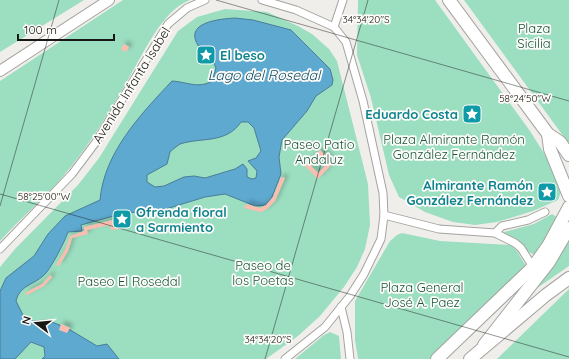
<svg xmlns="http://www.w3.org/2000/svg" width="569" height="359" font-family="Quicksand,sans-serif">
	<defs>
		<filter id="shadow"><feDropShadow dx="3.5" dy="-3.5" stdDeviation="2" flood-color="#0004"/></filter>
	</defs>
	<rect width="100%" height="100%" fill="#f0eeeb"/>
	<g fill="#9cdec0">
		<path d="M0 0H84L0 52Z"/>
		<path d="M123 0H190C169 8 155 32 144 51 119 96 94 141 60 180 41 201 19 220 0 241V81Z"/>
		<path d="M358 0H435L530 131 547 158 561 192 558 200 533 211 497 222 475 225 453 222 425 212 399 197 389 175 371 98 357 55Z"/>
		<path d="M464 0H569V144Z"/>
		<path d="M225 9 267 12 298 26 312 34 329 49 337 61 368 184 370 225 365 249 357 267 344 287 320 316 298 336 266 359H0V267L15 249 78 185 99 158 178 31 197 17Z"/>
		<path d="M552 214 558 218 536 256 529 252 518 240 504 234V232L534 224Z"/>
		<path d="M402 233 440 241 511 245 517 251 527 268 433 359H358L355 340V301L390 241 397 235Z"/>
		<path d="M569 239V266L527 295Z"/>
		<path d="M569 289V359H497Z"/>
		<path d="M330 332 339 336 341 359H295L324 335Z"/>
	</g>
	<path fill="#5ea9cf" stroke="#497d98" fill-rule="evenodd" d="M235 18 253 20 291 30 330 69 333 80 332 85 316 96 307 111 282 140 279 157 281 174 272 197 266 205 255 206 225 194 205 197 166 209 145 213 128 212 81 225 82 231 68 232C65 241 50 271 43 276 33 285 19 286 16 301L24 317 33 321 47 320 67 328 97 346 107 344 119 359H42L45 356 44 347 31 342 15 359H0V291L6 278 34 256 48 234 65 216 100 200C104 153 140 115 172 81 187 82 199 89 212 81L216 68C214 64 212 58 209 54 206 51 201 50 199 47 182 22 220 19 235 18ZM241 122H248L254 128 261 151 256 158 248 161 257 171 256 178 252 179 247 177V169L243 164 235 169 205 178 194 176 184 177 164 186 155 187 147 182V175L167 164 170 152C173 149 177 146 180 144 202 137 226 144 241 122Z"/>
	<g fill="#fbbdb0" fill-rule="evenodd" filter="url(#shadow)">
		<path d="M124 44 129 47 126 52 121 49Z"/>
		<path d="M320 150 333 163 318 179 305 166ZM320 156 328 163 318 173 311 166Z"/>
		<path d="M281 177 285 178 281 187 275 201 267 209 261 212 244 208 246 204 260 208 266 205 273 197Z"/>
		<path d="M113 220 114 225 120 223 121 229 111 230 110 225 87 230 88 234 72 238 68 251 59 266 56 265 65 250 70 236 84 231V227Z"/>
		<path d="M50 275 52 277 44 286 27 295 25 293 42 284Z"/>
		<path d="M61 324 70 328 67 333 59 330Z"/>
	</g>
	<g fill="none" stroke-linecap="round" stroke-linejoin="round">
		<g stroke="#a4a3a0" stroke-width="9">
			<g id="minor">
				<path d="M262 0 296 10 334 27 346 42 363 101 383 193 384 215 381 239 364 274 350 296 325 327 285 359"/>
				<path d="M334 27 343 0"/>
				<path d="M384 215 439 229 495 233 502 226 528 220 545 212"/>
				<path d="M495 233 515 243 521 248 533 267"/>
				<path d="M0 249 72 174 96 142 168 24 187 8 205 0"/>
				<path d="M341 307 347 332 350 359"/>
			</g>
		</g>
		<g stroke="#a4a3a0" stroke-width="12">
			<path id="secondary" d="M0 71 109 0"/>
		</g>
		<g stroke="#a4a3a0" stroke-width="14">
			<g id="primary">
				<path d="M449 0 548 134 560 142 569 155"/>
				<path d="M548 134 550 149 569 196"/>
				<path d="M484 345 549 262 569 228"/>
				<path d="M437 359 533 267 548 246 569 207"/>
				<path d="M470 359 546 295 569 278"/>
			</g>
		</g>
		<use href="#minor" stroke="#fff" stroke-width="7"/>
		<use href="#secondary" stroke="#fff" stroke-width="10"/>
		<use href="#primary" stroke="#fff" stroke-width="12"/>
	</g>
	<path fill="none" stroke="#171716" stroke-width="1" stroke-opacity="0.45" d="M216 0 569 101M0 194 569 357M0 206 59 0M265 359 368 0"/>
	<defs>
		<g id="sight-square" transform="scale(1)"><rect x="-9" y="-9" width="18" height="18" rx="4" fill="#0f9aa8" stroke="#fdfcf9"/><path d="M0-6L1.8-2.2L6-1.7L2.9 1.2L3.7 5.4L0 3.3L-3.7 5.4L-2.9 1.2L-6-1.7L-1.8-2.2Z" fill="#fff"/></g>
	</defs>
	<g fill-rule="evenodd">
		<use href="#sight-square" x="206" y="55"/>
		<use href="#sight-square" x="472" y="114"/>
		<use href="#sight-square" x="547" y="192"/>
		<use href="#sight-square" x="122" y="219"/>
	</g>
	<g text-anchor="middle" stroke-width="3.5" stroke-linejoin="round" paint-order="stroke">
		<g font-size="13" fill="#15543d" stroke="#fdfcf9">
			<text x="534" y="33">Plaza<tspan x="534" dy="15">Sicilia</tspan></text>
			<text x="454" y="144">Plaza Almirante Ramón<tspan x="454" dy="15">González Fernández</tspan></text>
			<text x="319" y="149">Paseo Patio<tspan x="319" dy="15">Andaluz</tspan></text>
			<text x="263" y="270">Paseo de<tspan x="263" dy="15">los Poetas</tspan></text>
			<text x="129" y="286">Paseo El Rosedal</text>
			<text x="422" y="292">Plaza General<tspan x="422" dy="15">José A. Paez</tspan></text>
		</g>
		<g font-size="13" font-weight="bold" fill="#0d838f" stroke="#fdfcf9" text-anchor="start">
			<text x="220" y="60">El beso</text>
			<text x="458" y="119" text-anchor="end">Eduardo Costa</text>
			<text x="533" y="190" text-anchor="end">Almirante Ramón<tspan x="533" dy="15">González Fernández</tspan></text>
			<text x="136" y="217">Ofrenda floral<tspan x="136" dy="15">a Sarmiento</tspan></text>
		</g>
		<g font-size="13" fill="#171716" stroke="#fdfcf9">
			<text transform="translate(131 85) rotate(-58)" y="5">Avenida Infanta Isabel</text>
		</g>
		<g font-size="14" font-style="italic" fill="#0e4c67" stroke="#fdfcf9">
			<text x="264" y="80">Lago del Rosedal</text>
		</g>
	</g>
	<g font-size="10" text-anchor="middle" fill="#171716" stroke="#fdfcf9" stroke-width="3.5" stroke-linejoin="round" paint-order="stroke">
		<text x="366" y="23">34°34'20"S</text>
		<text x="525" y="102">58°24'50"W</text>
		<text x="44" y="200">58°25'00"W</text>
		<text x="268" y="343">34°34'20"S</text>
	</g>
	<g transform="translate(36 323) rotate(286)" stroke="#fdfcf9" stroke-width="3" paint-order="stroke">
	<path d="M0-3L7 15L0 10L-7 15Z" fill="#171716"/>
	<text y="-6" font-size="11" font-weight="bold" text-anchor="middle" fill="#171716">N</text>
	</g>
	<path d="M18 34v6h96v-6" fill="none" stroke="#171716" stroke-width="2"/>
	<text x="24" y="34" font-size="12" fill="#171716" stroke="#fdfcf9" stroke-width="3" paint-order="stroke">100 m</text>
</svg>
